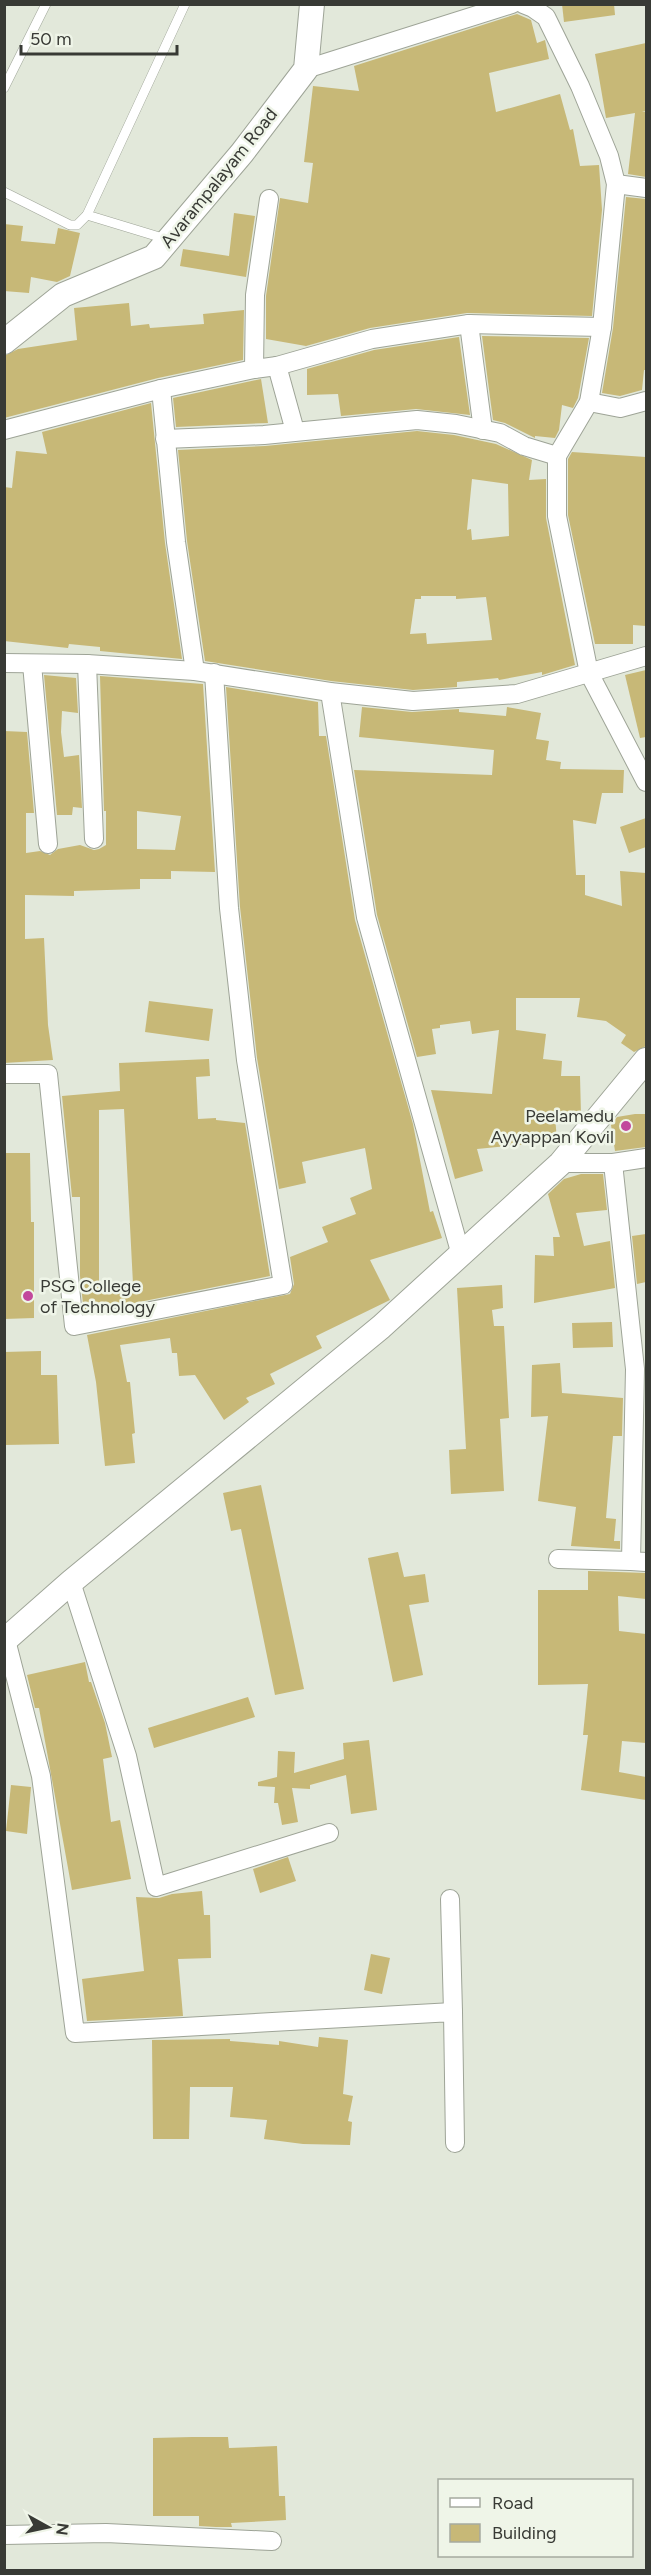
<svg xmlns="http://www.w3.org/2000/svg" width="651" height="2575" font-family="Figtree,sans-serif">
	<rect width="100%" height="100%" fill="#e2e8da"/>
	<g fill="#c7b877" fill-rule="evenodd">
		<path d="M562 4H614L615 15 564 22Z"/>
		<path d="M517 14 531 20 537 43 545 40 549 59 489 73 496 112 560 94 570 130 573 129 580 166 599 165 602 210 592 316 467 313 370 328 306 346 266 339V296L280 198 308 203 313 163 304 162 313 86 359 91 354 66Z"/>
		<path d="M646 43V111H642L646 112V177L628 174 635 113 606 118 595 54Z"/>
		<path d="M626 197 646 199V370H644L642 390 620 396 602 393 613 328Z"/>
		<path d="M234 213 255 216 246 277 180 266 183 249 229 256Z"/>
		<path d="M4 224 23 226 21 241 55 244 58 228 80 233 70 276 57 282 31 277 29 293 4 291Z"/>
		<path d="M129 303 131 326 149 324 150 328 204 324 203 314 244 310 243 360 158 378 4 418V356L18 349 77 340 74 308Z"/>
		<path d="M482 336 589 338 578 398 573 408 562 405 559 430 555 438 535 436V438L505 423 493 420Z"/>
		<path d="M459 337 470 415 416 409 341 416 338 394 307 395V369L374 350Z"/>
		<path d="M261 379 268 423 176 427 173 398Z"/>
		<path d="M151 403 165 543 182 659 100 651V647L69 644 68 648 4 641V487L12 488 16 451 47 454 42 432Z"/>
		<path d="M417 431 454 435 496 444 532 460 529 480 546 479V518L575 665 542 675V672L499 680 498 678 457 682V687L413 690 331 681 205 661 187 541 178 450 265 446ZM472 479 508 484 509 536 472 540 471 529 467 530ZM421 596H456V599L486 597 492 640 427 644 426 633 410 634 415 599H421Z"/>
		<path d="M572 452 646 457V626L633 625V644H595L568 515V459Z"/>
		<path d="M646 670V737L640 738 625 675Z"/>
		<path d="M44 675 76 678 78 713 62 711 61 732 64 757 79 755 82 808 73 807 72 815H57Z"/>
		<path d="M100 676 203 684 215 872 171 871V879H140V889L74 891V896L25 895V939L44 938 48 1025 53 1060 4 1063V731L27 732 34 813H26V853L40 851 50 855 58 849 80 845 94 850 99 849 106 845V811H104ZM137 811 181 816 175 850 137 849Z"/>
		<path d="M226 687 318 702 319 736H326L355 920 413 1124 430 1212 433 1211 442 1238 370 1260 390 1300 316 1336 322 1348 270 1374 275 1384 246 1398 249 1402 224 1420 195 1375 179 1376 177 1353H172L170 1338 120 1345 127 1382H130L135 1433 132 1434 135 1463 105 1466 96 1382 87 1335 290 1294 294 1284 290 1257 328 1242 322 1227 356 1214 350 1198 372 1189 365 1148 302 1162 306 1183 279 1189 257 1058 240 907Z"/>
		<path d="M362 707 412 712 459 709V712L506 716 507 707 541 713 536 739 549 741 546 760 561 762 560 769 624 770 623 793H602L596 824 573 820 576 875H585V895L622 906 620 871 646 873V1046L634 1052 621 1043 626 1035 606 1021 577 1017 580 998H516V1030L546 1034 543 1059 562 1061 561 1076H580L581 1115 555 1116 557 1141 477 1149 483 1171 455 1179 431 1090 492 1094 499 1030 472 1034 470 1021 440 1025V1028L432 1029 436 1054 417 1057 377 915 354 770 492 775 494 750 359 737Z"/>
		<path d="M646 818V847L629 853 620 827Z"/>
		<path d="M149 1001 213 1009 209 1041 145 1032Z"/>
		<path d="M209 1059 210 1076 196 1077 198 1119 216 1118V1120L245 1123 270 1276 84 1313 80 1276V1197H72L62 1096 120 1091 119 1063ZM124 1109 133 1284H99V1110Z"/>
		<path d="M635 1114H646V1147L615 1151 611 1125 617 1117Z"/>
		<path d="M4 1153H30L31 1222H34V1318L4 1319Z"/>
		<path d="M581 1174H603L607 1210 576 1213 584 1246 610 1241 615 1288 534 1303 535 1255 554 1256 553 1237H560L548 1194 564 1179Z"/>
		<path d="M646 1234V1282L637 1284 632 1236Z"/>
		<path d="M502 1285 503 1308 492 1310 494 1326H504L509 1418 500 1419 504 1491 451 1494 449 1450 466 1449 457 1288Z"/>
		<path d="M612 1322 613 1347 573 1348 572 1323Z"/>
		<path d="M41 1351V1375H57L59 1444 4 1445V1352Z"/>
		<path d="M560 1363 562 1393 623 1398 622 1436H613L606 1518 616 1519 614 1541H620V1549L571 1546 576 1507 538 1501 548 1416 531 1417 532 1365Z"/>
		<path d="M261 1485 304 1689 275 1695 241 1529 231 1531 223 1493Z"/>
		<path d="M398 1552 404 1577 425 1574 429 1602 409 1605 423 1675 393 1682 368 1558Z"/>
		<path d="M588 1571 646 1573V1599L618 1596 619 1631 646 1634V1743L622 1741 619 1772 646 1777V1800L581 1790 588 1735H583L588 1684 538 1685V1590H588Z"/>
		<path d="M85 1662 89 1682H91L105 1723 112 1757 103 1759 111 1822 120 1820 131 1879 72 1890 39 1708H35L27 1675Z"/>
		<path d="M248 1697 255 1717 154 1748 148 1728Z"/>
		<path d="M369 1740 377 1810 351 1814 346 1775 310 1785V1789L292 1788 298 1822 282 1825 278 1803H274L275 1787 258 1786V1782L277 1777 278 1751 295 1752 294 1773 344 1759 343 1743Z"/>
		<path d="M11 1785 31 1787 27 1834 6 1831Z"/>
		<path d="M288 1857 296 1881 260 1893 253 1869Z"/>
		<path d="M202 1891 204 1915H210L211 1958 178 1959 183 2016 87 2021 82 1979 144 1971 136 1897 159 1898 172 1894Z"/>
		<path d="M371 1954 390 1958 382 1994 364 1990Z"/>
		<path d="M319 2037 348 2040 343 2094 353 2096 348 2121 352 2122 350 2145 303 2144 264 2139 267 2120 230 2117 233 2087H190L189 2139H153L152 2040 230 2039V2041L279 2045V2041L318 2047Z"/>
		<path d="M192 2437H228L229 2448 277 2446 279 2496H285L286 2520 231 2523 232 2527H216L199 2526V2516H153V2438Z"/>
	</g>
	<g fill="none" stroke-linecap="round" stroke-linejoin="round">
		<g stroke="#9ea497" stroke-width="10">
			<g id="lane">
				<path d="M4 88 46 4"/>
				<path d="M4 192 70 225H77L87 215"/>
				<path d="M166 239 87 215 185 4"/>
			</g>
		</g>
		<g stroke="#9ea497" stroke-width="20">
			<g id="street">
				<path d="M523 4 533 8 546 17 580 86 609 156 616 184 602 327 589 402 557 456V516L589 673 646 782"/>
				<path d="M306 69 512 4"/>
				<path d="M616 184 646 188"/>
				<path d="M469 324 483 430"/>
				<path d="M277 366 295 431"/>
				<path d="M254 369 255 295 269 199"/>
				<path d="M161 389 176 542 195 671"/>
				<path d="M589 402 620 408 646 401"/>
				<path d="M4 430 161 389 254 369 277 366 372 339 469 324 602 327"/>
				<path d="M165 439 264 435 417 420 456 424 500 433 524 446 557 456"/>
				<path d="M4 663 87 664 195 671 330 692 413 701 517 694 646 656"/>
				<path d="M32 664 48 844"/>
				<path d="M87 664 94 839"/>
				<path d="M330 692 366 917 461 1255"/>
				<path d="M4 1074H48L74 1326 283 1285 246 1060 229 908 214 673"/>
				<path d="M561 1163H613L646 1158"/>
				<path d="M613 1163 635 1369 631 1561 646 1562"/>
				<path d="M558 1559 631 1561"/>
				<path d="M71 1582 127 1756 156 1887 329 1833"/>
				<path d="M6 1640 41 1776 75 2033 453 2012 455 2143"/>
				<path d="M450 1899 453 2012"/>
				<path d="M4 2535 106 2533 272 2541"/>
			</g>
		</g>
		<g stroke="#9ea497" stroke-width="26">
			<g id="secondary">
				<path d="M4 342 63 295 154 257 242 153 306 69 312 4"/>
				<path d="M4 1641 71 1582 381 1327 561 1163 646 1060"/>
			</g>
		</g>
		<use href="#lane" stroke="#fff" stroke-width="9"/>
		<use href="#street" stroke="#fff" stroke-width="18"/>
		<use href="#secondary" stroke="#fff" stroke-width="24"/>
	</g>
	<g fill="#c2489c" stroke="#eff5e8" stroke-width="2">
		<circle cx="626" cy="1126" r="6"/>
		<circle cx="28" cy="1296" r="6"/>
	</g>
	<g text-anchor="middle" stroke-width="5" stroke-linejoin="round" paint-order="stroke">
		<g font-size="18" fill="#383a35" stroke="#eff5e8">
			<text transform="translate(219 178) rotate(-51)" y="6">Avarampalayam Road</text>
		</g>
		<g font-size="18" fill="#383a35" stroke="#eff5e8" text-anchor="end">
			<text x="614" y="1122">Peelamedu<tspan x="614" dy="21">Ayyappan Kovil</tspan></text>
			<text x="40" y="1292" text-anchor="start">PSG College<tspan x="40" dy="21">of Technology</tspan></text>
		</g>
	</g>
	<rect width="651" height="2575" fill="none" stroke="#383a35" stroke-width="12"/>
	<rect x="438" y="2479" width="195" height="78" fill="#eff5e8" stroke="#a6aaa0" stroke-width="1.5"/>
	<rect x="450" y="2498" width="30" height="9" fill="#ffffff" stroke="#a6aaa0" stroke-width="1.5"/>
	<text x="492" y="2509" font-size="18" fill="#383a35">Road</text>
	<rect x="450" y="2524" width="30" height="18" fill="#c7b877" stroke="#a6aaa0" stroke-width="1.5"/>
	<text x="492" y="2539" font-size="18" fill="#383a35">Building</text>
	<g transform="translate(48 2527) rotate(98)" stroke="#eff5e8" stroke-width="4.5" paint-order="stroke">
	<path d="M0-4.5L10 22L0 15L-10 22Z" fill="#383a35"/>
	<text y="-9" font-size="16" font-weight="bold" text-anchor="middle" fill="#383a35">N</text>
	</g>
	<path d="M21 45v9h156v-9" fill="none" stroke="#383a35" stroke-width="3"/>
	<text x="30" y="45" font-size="18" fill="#383a35" stroke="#eff5e8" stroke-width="4.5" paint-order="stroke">50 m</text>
</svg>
